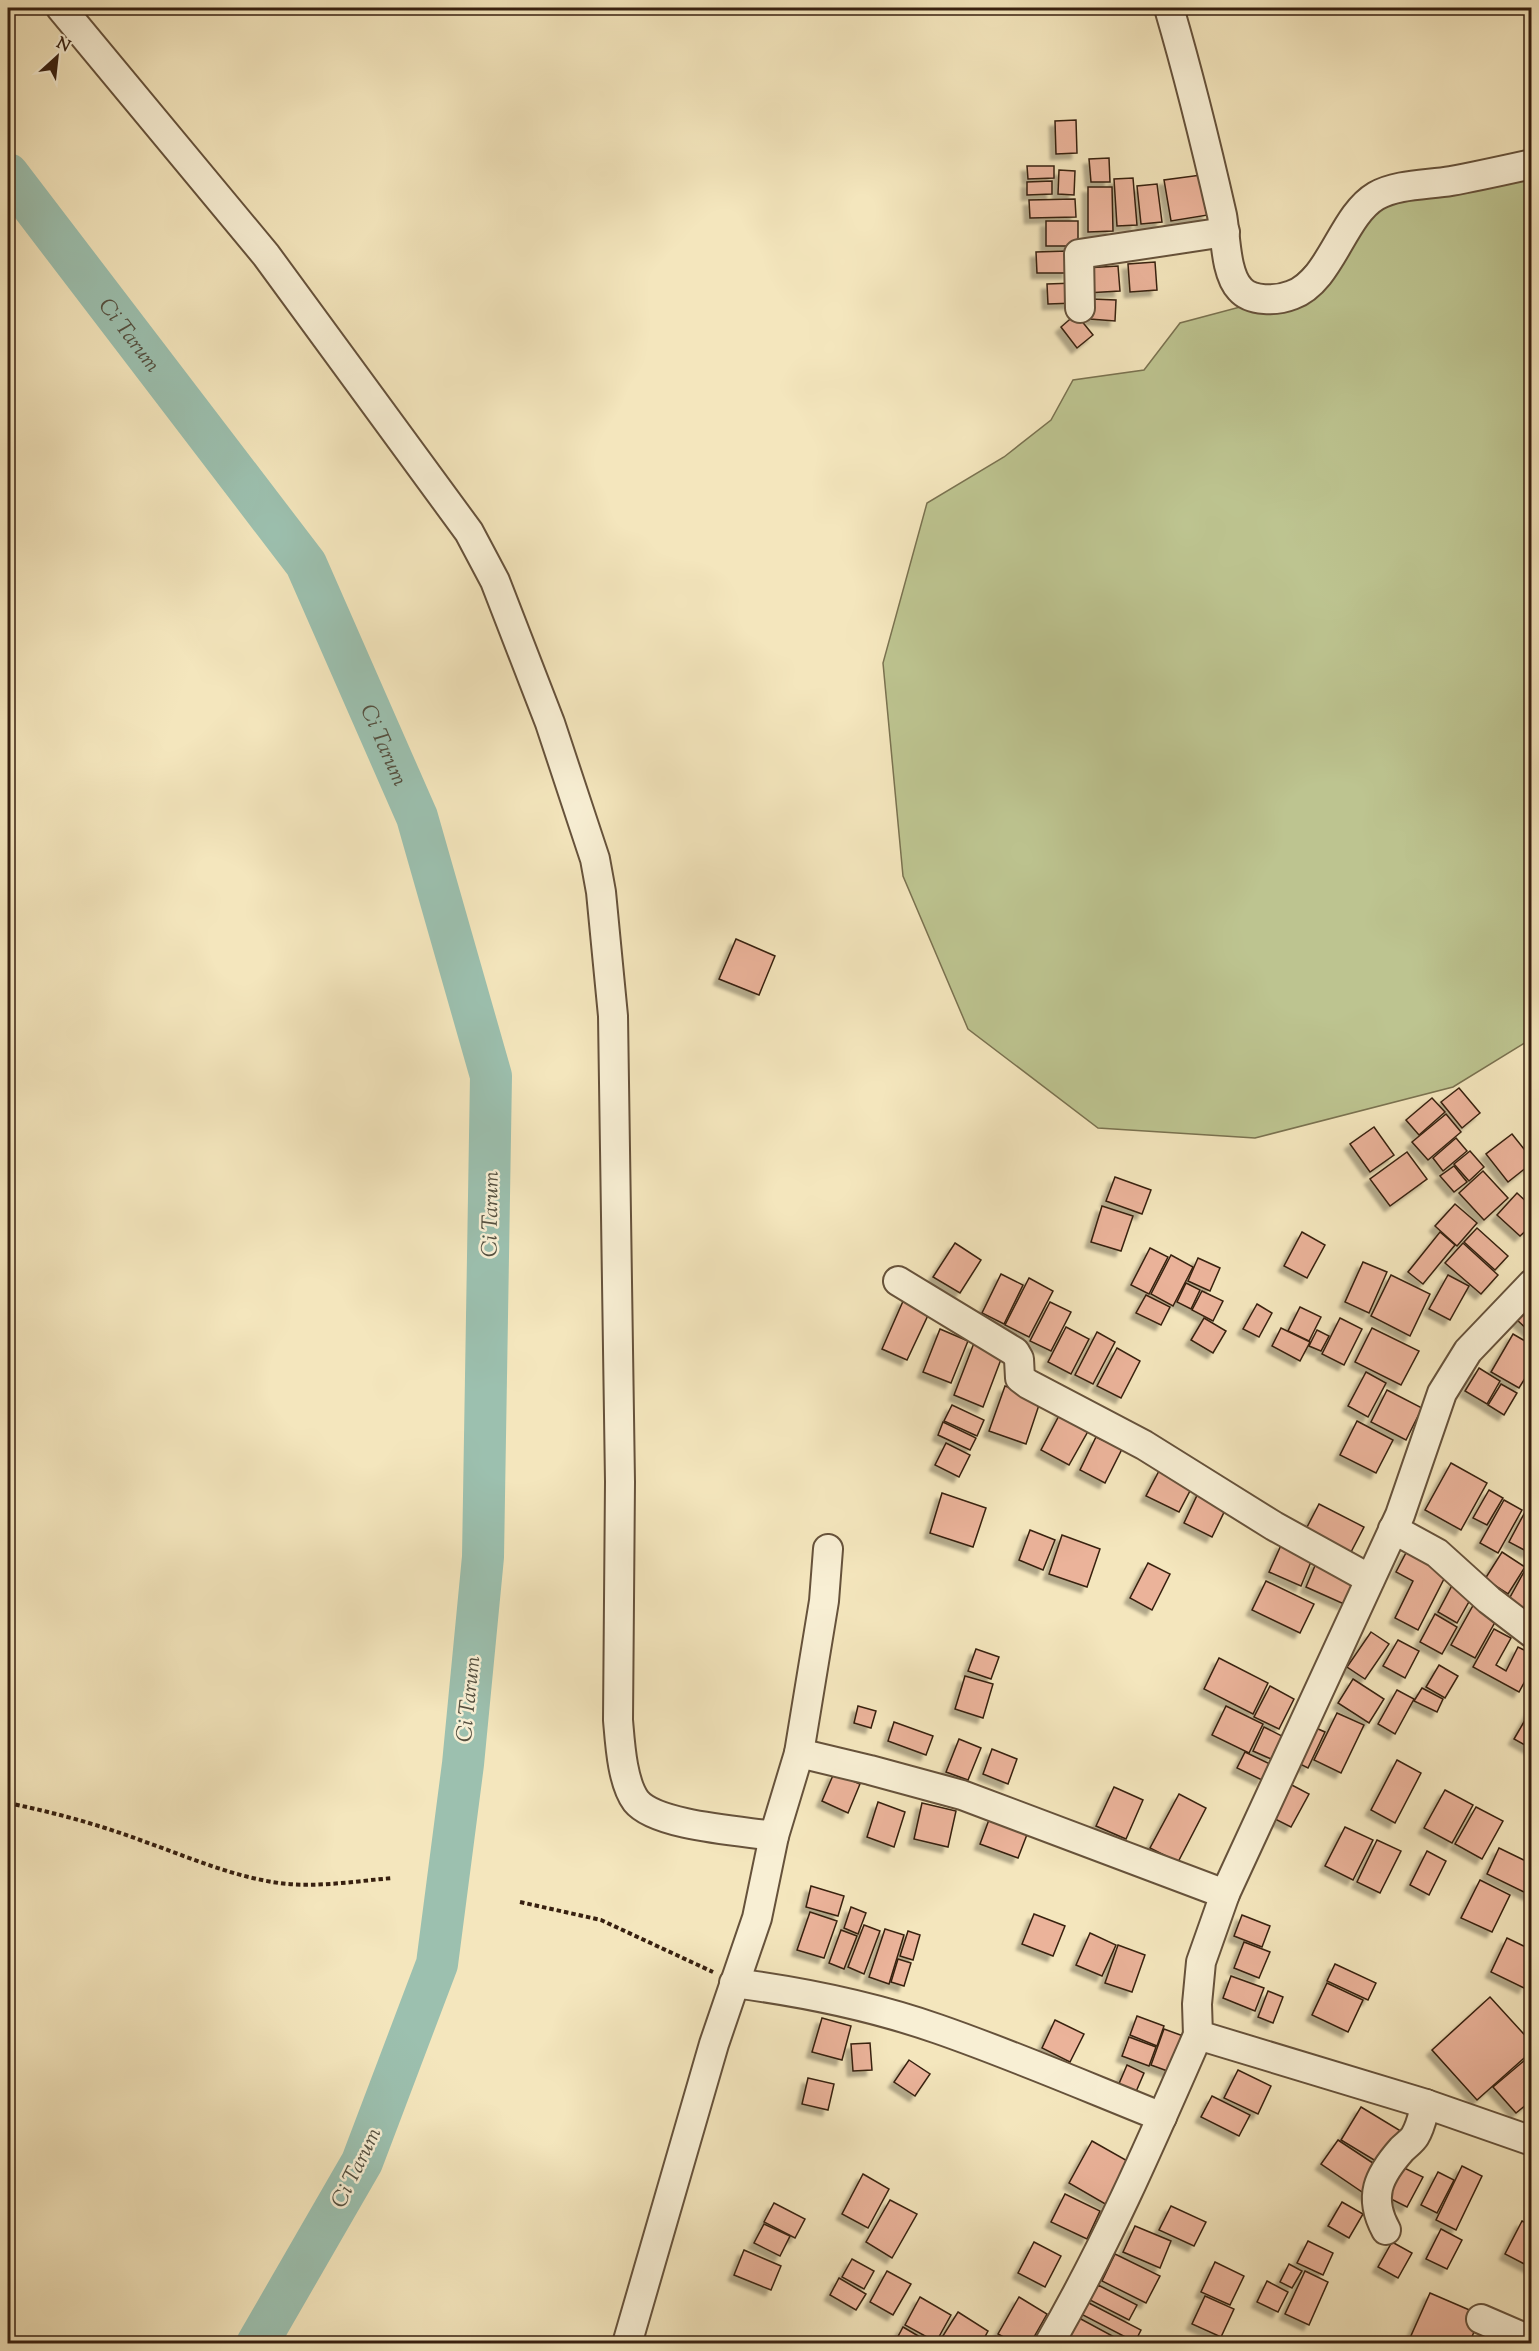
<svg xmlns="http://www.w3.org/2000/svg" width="1539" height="2351" font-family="'Sorts Mill Goudy',serif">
	<defs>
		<filter id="shadow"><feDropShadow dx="-5.5" dy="5.5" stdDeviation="1.5" flood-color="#0004"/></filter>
	</defs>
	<rect width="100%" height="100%" fill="#f4e6bd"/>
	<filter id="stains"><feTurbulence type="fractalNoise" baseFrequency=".00333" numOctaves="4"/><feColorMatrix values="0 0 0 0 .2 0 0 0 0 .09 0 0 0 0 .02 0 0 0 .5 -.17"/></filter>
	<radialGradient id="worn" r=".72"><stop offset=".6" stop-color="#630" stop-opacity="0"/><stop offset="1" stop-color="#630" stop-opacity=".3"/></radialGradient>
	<path fill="#bdc490" stroke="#7a7250" stroke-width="1.5" d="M1531 168V1039L1453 1087 1255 1138 1098 1128 968 1029 903 876 883 663 927 503 1004 457 1051 420 1073 380 1144 370 1180 323 1274 298 1376 196Z"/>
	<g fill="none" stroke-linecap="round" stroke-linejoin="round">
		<path stroke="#9cc0af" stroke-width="42" id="s1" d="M8 174 306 564 417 817 491 1076 483 1557 463 1764 437 1964 362 2162 257 2344"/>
	</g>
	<g fill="#ebb39a" stroke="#372010" stroke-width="1.5" filter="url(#shadow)">
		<path d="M1076 120 1077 153 1056 154 1055 121Z"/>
		<path d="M1109 158 1110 182H1091L1089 159Z"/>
		<path d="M1027 166H1054V178L1028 179Z"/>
		<path d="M1059 170 1075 171 1074 195 1058 194Z"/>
		<path d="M1201 175 1208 215 1171 221 1164 180Z"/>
		<path d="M1133 178 1137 225 1117 226 1114 179Z"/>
		<path d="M1052 181V194L1027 195V182Z"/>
		<path d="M1157 184 1162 222 1141 224 1137 186Z"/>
		<path d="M1088 187H1112L1113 231 1088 232Z"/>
		<path d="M1075 199 1076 217 1030 218 1029 200Z"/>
		<rect x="1046" y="221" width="32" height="25"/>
		<path d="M1068 251V273H1037L1036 252Z"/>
		<path d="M1155 262 1157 290 1130 292 1128 264Z"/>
		<path d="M1118 266 1120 291 1086 293 1085 268Z"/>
		<path d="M1075 283V303L1048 304 1047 284Z"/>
		<path d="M1091 299 1116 300 1115 321 1090 319Z"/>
		<path d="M1076 314 1093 335 1077 348 1061 327Z"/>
		<path d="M736 939 775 956 759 995 719 979Z"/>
		<path d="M1459 1088 1480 1113 1462 1128 1441 1102Z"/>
		<path d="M1432 1098 1445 1112 1419 1135 1406 1120Z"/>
		<path d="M1446 1114 1461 1132 1428 1160 1412 1142Z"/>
		<path d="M1374 1127 1394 1155 1370 1172 1350 1144Z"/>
		<path d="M1512 1134 1532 1159V1163L1508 1182 1486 1154Z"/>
		<path d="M1456 1138 1467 1151 1443 1171 1433 1158Z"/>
		<path d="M1470 1151 1484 1167 1469 1181 1454 1164Z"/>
		<path d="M1407 1152 1427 1179 1390 1206 1370 1179Z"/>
		<path d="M1454 1166 1467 1182 1454 1192 1440 1176Z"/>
		<path d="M1483 1171 1508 1198 1484 1220 1459 1193Z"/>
		<path d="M1115 1177 1151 1190 1142 1214 1106 1201Z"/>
		<path d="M1517 1193 1532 1207V1225L1520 1236 1497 1215Z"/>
		<path d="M1455 1204 1477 1223 1457 1246 1435 1226Z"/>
		<path d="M1102 1206 1133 1216 1121 1251 1091 1242Z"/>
		<path d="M1477 1228 1508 1256 1495 1270 1464 1242Z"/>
		<path d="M1302 1232 1325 1245 1307 1278 1284 1266Z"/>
		<path d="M1440 1232 1455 1245 1423 1284 1408 1272Z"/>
		<path d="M955 1243 981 1260 960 1293 933 1277Z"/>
		<path d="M1463 1243 1498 1275 1481 1294 1445 1263Z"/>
		<path d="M1150 1248 1168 1257 1149 1294 1131 1285Z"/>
		<path d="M1171 1255 1193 1267 1173 1306 1151 1294Z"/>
		<path d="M1198 1258 1220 1268 1210 1291 1188 1281Z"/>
		<path d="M1363 1262 1387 1272 1369 1313 1345 1302Z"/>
		<path d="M1001 1274 1023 1285 1004 1324 982 1313Z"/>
		<path d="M1391 1275 1430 1294 1410 1336 1371 1316Z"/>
		<path d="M1448 1275 1469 1286 1450 1320 1429 1309Z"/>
		<path d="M1029 1278 1053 1291 1029 1337 1005 1325Z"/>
		<path d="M1186 1283 1200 1290 1191 1309 1177 1302Z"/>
		<path d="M1202 1291 1223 1301 1213 1321 1192 1310Z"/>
		<path d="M1146 1295 1170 1307 1161 1325 1136 1313Z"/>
		<path d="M904 1299 930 1311 907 1360 882 1349Z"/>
		<path d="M1532 1300V1334L1515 1318Z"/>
		<path d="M1050 1302 1071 1312 1051 1351 1030 1341Z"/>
		<path d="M1257 1304 1272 1313 1259 1337 1243 1329Z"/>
		<path d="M1300 1307 1321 1317 1309 1341 1288 1331Z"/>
		<path d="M1204 1318 1226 1331 1213 1353 1191 1340Z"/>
		<path d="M1340 1318 1362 1329 1344 1365 1322 1354Z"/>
		<path d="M1066 1327 1089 1339 1071 1374 1048 1362Z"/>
		<path d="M1281 1328 1310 1342 1300 1361 1272 1346Z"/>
		<path d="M1372 1328 1419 1351 1401 1385 1355 1362Z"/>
		<path d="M940 1329 968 1341 951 1383 923 1372Z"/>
		<path d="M1317 1330 1329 1336 1321 1351 1309 1346Z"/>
		<path d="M1097 1332 1115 1342 1093 1384 1075 1375Z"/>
		<path d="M1513 1334 1532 1345V1367L1519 1388 1491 1372Z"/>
		<path d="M974 1343 1003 1354 983 1407 954 1395Z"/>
		<path d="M1117 1348 1140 1361 1121 1398 1097 1386Z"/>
		<path d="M1479 1368 1500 1381 1487 1404 1465 1391Z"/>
		<path d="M1366 1372 1386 1383 1368 1417 1348 1406Z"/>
		<path d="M1501 1384 1517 1393 1504 1415 1488 1405Z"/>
		<path d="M1005 1386 1041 1399 1026 1444 989 1431Z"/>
		<path d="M1387 1390 1422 1408 1406 1440 1371 1422Z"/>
		<path d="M952 1405 984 1420 977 1436 944 1421Z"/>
		<path d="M1062 1410 1091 1426 1069 1465 1041 1450Z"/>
		<path d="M1357 1421 1393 1440 1376 1473 1340 1455Z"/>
		<path d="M943 1422 976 1438 970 1450 938 1435Z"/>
		<path d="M1096 1437 1122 1449 1105 1483 1080 1470Z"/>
		<path d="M946 1443 970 1455 959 1477 935 1465Z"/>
		<path d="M1451 1463 1487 1483 1461 1530 1425 1510Z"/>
		<path d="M1160 1469 1193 1485 1179 1512 1146 1496Z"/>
		<path d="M1201 1487 1230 1500 1212 1537 1184 1523Z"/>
		<path d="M1489 1490 1503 1498 1487 1525 1473 1518Z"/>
		<path d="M942 1493 986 1508 973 1547 930 1533Z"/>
		<path d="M1504 1500 1522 1510 1498 1553 1480 1543Z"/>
		<path d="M1319 1504 1364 1527 1350 1554 1305 1531Z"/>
		<path d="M1525 1512 1532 1516V1545L1528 1552 1509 1542Z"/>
		<path d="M1030 1530 1055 1540 1043 1570 1019 1560Z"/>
		<path d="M1062 1535 1100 1549 1087 1587 1049 1574Z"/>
		<path d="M1282 1543 1313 1557 1301 1586 1269 1572Z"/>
		<path d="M1408 1549 1449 1569 1418 1630 1395 1618 1413 1581 1396 1572Z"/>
		<path d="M1502 1552 1525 1567 1508 1594 1485 1579Z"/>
		<path d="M1317 1561 1355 1578 1344 1604 1306 1587Z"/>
		<path d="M1148 1563 1170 1574 1152 1610 1130 1598Z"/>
		<path d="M1525 1570 1532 1573V1614L1508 1601Z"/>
		<path d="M1455 1580 1475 1591 1457 1623 1438 1612Z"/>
		<path d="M1266 1581 1314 1604 1300 1633 1252 1610Z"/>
		<path d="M1475 1602 1499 1615 1475 1658 1451 1645Z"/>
		<path d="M1435 1614 1457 1627 1442 1654 1420 1642Z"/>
		<path d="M1494 1629 1511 1638 1496 1665 1506 1671 1518 1647 1532 1654V1668L1519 1692 1473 1667Z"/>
		<path d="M1371 1632 1389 1644 1365 1679 1347 1667Z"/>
		<path d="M1398 1640 1419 1651 1405 1678 1383 1666Z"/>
		<path d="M976 1649 999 1657 991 1679 968 1671Z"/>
		<path d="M1219 1658 1268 1683 1253 1714 1204 1689Z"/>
		<path d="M1439 1665 1458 1676 1445 1698 1426 1687Z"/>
		<path d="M965 1676 993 1684 983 1718 955 1709Z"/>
		<path d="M1353 1679 1384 1699 1369 1723 1338 1703Z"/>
		<path d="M1270 1686 1294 1699 1279 1729 1254 1717Z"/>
		<path d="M1422 1688 1443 1699 1437 1712 1414 1701Z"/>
		<path d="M1397 1690 1414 1699 1395 1734 1378 1724Z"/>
		<path d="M858 1706 876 1711 871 1728 854 1723Z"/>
		<path d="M1226 1706 1263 1724 1249 1753 1212 1735Z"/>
		<path d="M1532 1708V1749L1514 1739Z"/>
		<path d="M1337 1713 1364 1725 1341 1773 1314 1760Z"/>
		<path d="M894 1722 933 1736 926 1755 888 1741Z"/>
		<path d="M1309 1725 1325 1732 1308 1768 1292 1760Z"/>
		<path d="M1264 1727 1282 1736 1271 1759 1253 1751Z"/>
		<path d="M959 1739 981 1748 968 1780 946 1772Z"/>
		<path d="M992 1749 1017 1759 1008 1784 983 1774Z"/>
		<path d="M1245 1752 1270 1764 1262 1780 1237 1768Z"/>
		<path d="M1397 1760 1421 1773 1395 1823 1371 1810Z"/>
		<path d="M834 1773 860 1784 848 1813 822 1801Z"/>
		<path d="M1288 1783 1309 1794 1291 1827 1271 1817Z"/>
		<path d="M1114 1787 1143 1800 1126 1839 1096 1826Z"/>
		<path d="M1445 1790 1473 1805 1452 1843 1424 1828Z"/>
		<path d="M1179 1794 1206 1808 1178 1862 1150 1848Z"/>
		<path d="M878 1802 905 1812 894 1847 867 1837Z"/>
		<path d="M922 1803 956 1811 948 1847 914 1839Z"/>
		<path d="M1476 1807 1503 1821 1482 1859 1455 1844Z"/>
		<path d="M990 1817 1028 1832 1018 1858 980 1844Z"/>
		<path d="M1345 1827 1373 1840 1353 1880 1325 1866Z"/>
		<path d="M1377 1840 1401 1851 1380 1893 1357 1882Z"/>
		<path d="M1499 1848 1532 1864V1891L1530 1895 1487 1874Z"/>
		<path d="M1427 1851 1446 1861 1429 1895 1410 1885Z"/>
		<path d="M1480 1880 1510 1895 1492 1932 1461 1918Z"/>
		<path d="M811 1886 844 1896 838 1916 806 1907Z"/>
		<path d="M851 1907 866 1913 858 1934 844 1928Z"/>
		<path d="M810 1912 837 1921 824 1958 797 1950Z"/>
		<path d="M1034 1914 1065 1926 1053 1956 1022 1944Z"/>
		<path d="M1242 1915 1270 1926 1262 1947 1234 1936Z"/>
		<path d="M864 1925 880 1931 864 1974 848 1967Z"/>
		<path d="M885 1929 904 1935 889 1984 869 1977Z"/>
		<path d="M841 1930 857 1936 844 1969 829 1963Z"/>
		<path d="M908 1931 920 1935 913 1960 900 1956Z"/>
		<path d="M1090 1933 1116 1945 1102 1976 1076 1965Z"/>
		<path d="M1507 1938 1532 1950V1972L1524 1988 1491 1972Z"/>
		<path d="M1244 1942 1270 1952 1259 1978 1234 1968Z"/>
		<path d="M1118 1945 1145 1955 1132 1992 1105 1983Z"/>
		<path d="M898 1959 911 1963 904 1986 891 1982Z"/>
		<path d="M1335 1964 1376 1983 1368 2000 1327 1981Z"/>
		<path d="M1231 1976 1264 1988 1255 2011 1223 1998Z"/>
		<path d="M1327 1983 1363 2000 1348 2032 1312 2015Z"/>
		<path d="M1268 1991 1283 1997 1273 2023 1258 2017Z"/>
		<path d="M1490 1997 1532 2043V2051L1477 2100 1432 2050Z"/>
		<path d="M1137 2016 1164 2026 1157 2046 1130 2035Z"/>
		<path d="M822 2018 851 2026 842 2060 812 2052Z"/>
		<path d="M1055 2020 1084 2034 1070 2062 1042 2048Z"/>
		<path d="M1164 2029 1186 2037 1173 2073 1151 2065Z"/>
		<path d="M1129 2037 1156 2047 1149 2066 1122 2056Z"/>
		<path d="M870 2043 872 2070 853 2071 851 2044Z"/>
		<path d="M1532 2054V2100L1516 2113 1493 2087Z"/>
		<path d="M909 2060 930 2074 915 2096 894 2082Z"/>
		<path d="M1127 2065 1144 2073 1135 2094 1118 2086Z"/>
		<path d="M1238 2070 1271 2086 1258 2114 1224 2098Z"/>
		<path d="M808 2078 834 2084 828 2110 802 2104Z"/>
		<path d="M1212 2096 1250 2115 1239 2136 1201 2117Z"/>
		<path d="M1361 2107 1404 2133 1384 2166 1341 2140Z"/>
		<path d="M1338 2140 1385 2171 1368 2196 1321 2164Z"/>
		<path d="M1092 2141 1131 2163 1107 2205 1069 2183Z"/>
		<path d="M1396 2164 1423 2177 1407 2207 1381 2194Z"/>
		<path d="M1462 2166 1482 2176 1456 2230 1436 2220Z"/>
		<path d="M1438 2172 1454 2180 1437 2213 1421 2205Z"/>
		<path d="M863 2174 889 2189 868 2228 842 2214Z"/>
		<path d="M1065 2194 1100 2211 1087 2239 1051 2222Z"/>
		<path d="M890 2200 917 2214 892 2258 866 2242Z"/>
		<path d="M1342 2202 1363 2214 1349 2238 1328 2226Z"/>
		<path d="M774 2203 805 2219 795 2238 764 2222Z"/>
		<path d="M1171 2206 1206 2222 1194 2246 1159 2230Z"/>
		<path d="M1522 2221 1532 2226V2268L1505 2254Z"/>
		<path d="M764 2224 790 2236 780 2256 754 2243Z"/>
		<path d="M1135 2226 1171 2241 1160 2268 1123 2252Z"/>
		<path d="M1441 2229 1462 2240 1447 2269 1426 2259Z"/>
		<path d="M1308 2241 1333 2253 1323 2275 1297 2263Z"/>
		<path d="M1034 2242 1061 2256 1045 2287 1018 2273Z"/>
		<path d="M1392 2242 1412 2253 1398 2278 1378 2267Z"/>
		<path d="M744 2250 781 2266 771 2290 734 2275Z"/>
		<path d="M1115 2254 1160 2276 1146 2303 1102 2281Z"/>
		<path d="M852 2259 874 2271 864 2289 842 2277Z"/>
		<path d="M1215 2262 1244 2276 1230 2305 1201 2292Z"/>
		<path d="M1289 2264 1302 2271 1292 2288 1280 2282Z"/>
		<path d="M887 2271 911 2284 893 2315 870 2302Z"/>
		<path d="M1305 2271 1328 2282 1309 2325 1285 2314Z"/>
		<path d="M839 2278 866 2294 856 2310 830 2295Z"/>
		<path d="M1267 2281 1288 2292 1278 2312 1257 2302Z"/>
		<path d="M1098 2285 1137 2305 1129 2320 1090 2300Z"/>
		<path d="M1430 2293 1481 2315 1469 2344H1422L1410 2338Z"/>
		<path d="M1205 2296 1234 2309 1221 2337 1192 2324Z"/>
		<path d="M920 2297 951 2315 936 2342 905 2325Z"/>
		<path d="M1019 2297 1047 2314 1030 2344H1016L998 2334Z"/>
		<path d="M1087 2302 1141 2330 1135 2342 1081 2314Z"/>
		<path d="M958 2312 988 2331 981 2344 939 2342Z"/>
		<path d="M1079 2318 1118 2339 1115 2344H1074L1067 2340Z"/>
		<path d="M903 2327 932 2344H894Z"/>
		<path d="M991 2337 1003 2344H988Z"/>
	</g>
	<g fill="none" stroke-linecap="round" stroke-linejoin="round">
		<g stroke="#66523b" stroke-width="32">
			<g id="minor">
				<path d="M61 8 266 255 469 532 495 581 550 723 595 859 601 892 613 1016 620 1482 618 1720C620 1743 622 1782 636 1801 656 1826 742 1831 774 1836"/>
				<path d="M1169 8C1189 76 1206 145 1222 215 1226 236 1225 273 1240 289 1251 302 1277 301 1292 295 1331 281 1342 216 1376 196 1397 184 1428 185 1451 181 1478 176 1505 170 1532 164"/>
				<path d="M1080 308 1079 254 1225 232"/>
				<path d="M898 1281 1015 1352 1019 1359 1020 1378 1028 1384 1144 1445 1274 1526 1370 1579"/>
				<path d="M1532 1284 1468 1351 1442 1393 1400 1515 1225 1894 1201 1962 1197 2004 1198 2035 1426 2104 1532 2141"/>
				<path d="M1393 1529 1437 1553 1489 1600 1532 1633"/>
				<path d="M799 1753 870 1770 962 1795 1225 1894"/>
				<path d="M734 1983C803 1992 872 2006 938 2029 1013 2055 1087 2087 1162 2117"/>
				<path d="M1386 2230C1368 2197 1378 2176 1402 2149 1406 2145 1412 2141 1415 2136 1421 2126 1423 2114 1426 2104"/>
				<path d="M1481 2319 1532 2341"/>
				<path d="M627 2344 714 2044 757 1918 774 1836 799 1753 824 1601 828 1549"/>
				<path d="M1049 2344C1107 2244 1152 2140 1198 2035"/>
			</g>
		</g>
		<g stroke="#372010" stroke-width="4" stroke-dasharray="4.5 3" stroke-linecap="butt">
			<path d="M8 1803C52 1812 97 1824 140 1840 186 1856 230 1876 279 1883 316 1888 356 1881 393 1878"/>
			<path d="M520 1902 601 1920 713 1972"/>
		</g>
		<use href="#minor" stroke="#f8efd4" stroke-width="28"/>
	</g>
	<g text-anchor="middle" stroke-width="5" stroke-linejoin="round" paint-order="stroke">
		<g font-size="22" font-style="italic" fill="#555040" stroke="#f8efd4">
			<text dy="8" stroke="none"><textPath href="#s1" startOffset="202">Ci Tarum</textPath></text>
			<text dy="8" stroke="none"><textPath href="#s1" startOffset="688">Ci Tarum</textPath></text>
			<text transform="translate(489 1214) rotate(-89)" y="8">Ci Tarum</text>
			<text transform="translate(467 1699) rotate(-84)" y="8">Ci Tarum</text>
			<text transform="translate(355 2167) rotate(-64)" y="8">Ci Tarum</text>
		</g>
	</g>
	<rect width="1539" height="2351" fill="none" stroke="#f4e6bd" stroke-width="30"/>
	<rect x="9" y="9" width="1521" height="2333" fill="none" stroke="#372010" stroke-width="3"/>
	<rect x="15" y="15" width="1509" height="2321" fill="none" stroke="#372010" stroke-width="1.5"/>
	<g transform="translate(57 57) rotate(27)" stroke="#f8efd4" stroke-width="4.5" paint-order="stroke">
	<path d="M0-4.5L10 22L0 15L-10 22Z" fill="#372010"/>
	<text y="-9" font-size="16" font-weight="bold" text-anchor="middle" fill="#372010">N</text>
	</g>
	<rect width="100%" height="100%" filter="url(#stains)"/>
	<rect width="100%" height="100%" fill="url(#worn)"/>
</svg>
